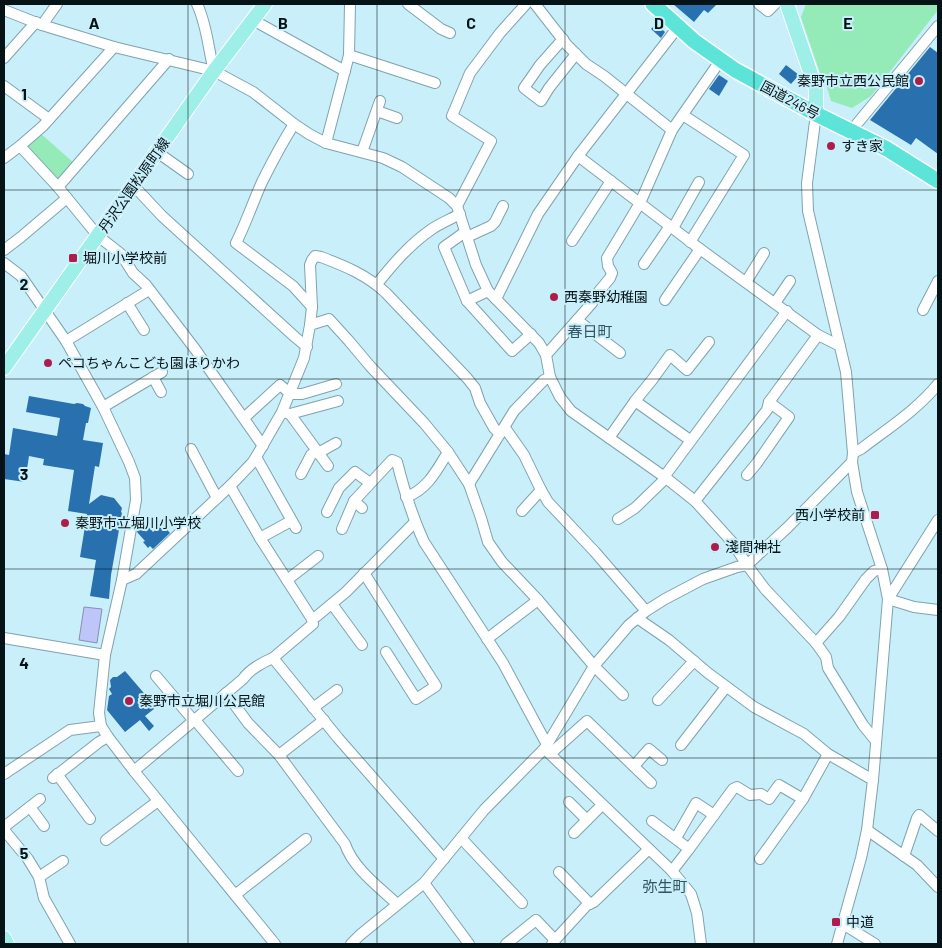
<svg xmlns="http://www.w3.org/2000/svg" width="942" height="948" font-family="Barlow,'Noto Sans JP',sans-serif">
	<rect width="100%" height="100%" fill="#c9effa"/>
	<g fill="#94ebb8">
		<path d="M806 4H938V10L871 96 852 108 831 101 826 84 823 82 801 17Z"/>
		<path d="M40 133 74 163 59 180H55L26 148 27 144Z"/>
	</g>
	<path fill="#bec5f8" stroke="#868fb4" d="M84 607 102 609 97 643 79 640Z"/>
	<g fill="#2971ae">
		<path d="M673 4H717L708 13 704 10 694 22Z"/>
		<path d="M656 24 665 32 661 38 651 29Z"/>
		<path d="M930 47 938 53V154L916 138 911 145 870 120Z"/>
		<path d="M786 65 799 75 791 84 779 74Z"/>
		<path d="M719 75 728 81 719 96 709 89Z"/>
		<path d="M29 396 74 404 77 403 83 404 85 406 91 408 88 423H86L83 440 103 443 99 467 95 466 89 504 101 495 114 498 122 508 121 512 122 513 111 575 109 599 90 596 96 560 80 557 87 514 68 511 74 470 43 465 44 459 29 456 25 482 4 479V454L9 455 13 428 57 436 60 418 26 412Z"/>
		<path d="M145 523 153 532 162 524 170 533 153 549 150 546 148 548 143 542 145 541 137 532 138 530Z"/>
		<path d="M716 541 721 548 714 553 709 547Z"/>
		<path d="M125 671 155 706 154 707V709L145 716 154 726 149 731 140 720 125 732 107 710 109 696 112 694 109 689 111 687 110 680 113 677H117Z"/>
	</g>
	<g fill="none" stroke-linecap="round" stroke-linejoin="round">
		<g stroke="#7fa3ae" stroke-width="12">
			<g id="minor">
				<path d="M197 4C207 25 208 48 214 71"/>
				<path d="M408 4 441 29 450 33"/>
				<path d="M535 4 567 45 586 64 604 76 672 130"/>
				<path d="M759 4 768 11 775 4"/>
				<path d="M4 10 42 25 114 47 214 71 253 92 294 124 309 134 326 143 383 158 402 167 449 198 457 206 476 265 488 291 539 343 546 355 550 377 560 397 571 411 666 478 695 501 733 543 747 565 765 589 816 643 826 657 828 668 863 725 876 741"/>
				<path d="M253 20 345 71"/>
				<path d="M42 25 57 4"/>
				<path d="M563 39 540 65 524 88 541 101 549 88 576 54"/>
				<path d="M349 55 435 83"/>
				<path d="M4 58 36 22"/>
				<path d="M4 86 49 119"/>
				<path d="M377 111 397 118"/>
				<path d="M816 114 807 183 808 211 846 372 853 453 852 462 857 492 882 569 888 599 873 780 867 830 861 858 837 944"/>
				<path d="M683 115 744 155 690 242"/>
				<path d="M294 124C282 143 272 162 262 182 253 202 246 223 236 243L293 286 312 307"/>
				<path d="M851 131 938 26"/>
				<path d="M326 143 349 55 350 4"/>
				<path d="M20 146 58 187 98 236 121 254 133 273 146 285 195 349 263 446"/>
				<path d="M157 152 188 174"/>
				<path d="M362 152 380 101"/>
				<path d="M578 156 700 249 818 335 840 346"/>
				<path d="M4 158 20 146 43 126 114 47"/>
				<path d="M133 185 162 216 295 337 307 347"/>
				<path d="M58 187 169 59"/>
				<path d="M457 206 491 141 452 116 470 73 500 33 526 4"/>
				<path d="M673 228 699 182"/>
				<path d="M465 232 444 247 467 301 512 351 531 334"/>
				<path d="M467 237 491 226 495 222 503 206"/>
				<path d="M572 241 611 181"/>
				<path d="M4 250 21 237 67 198"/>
				<path d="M4 263 21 276 66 341 103 407 129 462 135 478 136 500 122 580 105 655 99 713 101 726 108 737 134 771 275 944"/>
				<path d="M644 264 670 226"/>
				<path d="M746 282 764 253"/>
				<path d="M377 284C393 264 410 244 432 229 441 223 451 219 460 214"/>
				<path d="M496 299 538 214 578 156 678 27"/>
				<path d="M665 300 700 249"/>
				<path d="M467 301 488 291"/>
				<path d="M127 303 144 330"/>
				<path d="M775 303 790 281"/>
				<path d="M923 310 938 281"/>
				<path d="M577 320 620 353"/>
				<path d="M310 325 329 319 349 341 370 366 424 423 448 452 469 484 481 518 488 542 502 562 538 600 594 666 623 695"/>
				<path d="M66 341 149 290"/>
				<path d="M546 355 592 303 591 301 610 278 612 273 608 266 607 258 640 203 672 130 720 61"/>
				<path d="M153 377 161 392"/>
				<path d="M635 401 690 440"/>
				<path d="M103 407 162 372"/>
				<path d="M286 413 290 414 338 401"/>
				<path d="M290 414 328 466"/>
				<path d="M244 418 280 385 291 394H302L336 384"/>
				<path d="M505 428 524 455 541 490 548 502 595 552 646 611"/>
				<path d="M609 438 635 401 652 380 670 355 687 370 709 342"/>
				<path d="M191 449 217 498"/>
				<path d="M318 453 336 443"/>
				<path d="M853 453 861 449C887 429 917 410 938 384"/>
				<path d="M256 457 296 528"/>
				<path d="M301 474 311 455 317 451"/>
				<path d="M747 475 757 463 789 417 769 402"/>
				<path d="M664 477 787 311"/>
				<path d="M469 484 514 411 544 380 550 377"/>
				<path d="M406 497C427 490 437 470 448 452"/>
				<path d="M354 501 362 508"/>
				<path d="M695 501 767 410 769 402 818 335"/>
				<path d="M522 511 541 490"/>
				<path d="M327 512 339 488 355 472 370 483"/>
				<path d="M618 519 635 508 666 478"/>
				<path d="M938 520 888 599 914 607 938 610"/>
				<path d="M342 529 354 501 392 460 397 462C404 490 412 516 424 542L503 663 545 741 548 743"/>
				<path d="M260 538 291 521"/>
				<path d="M364 573 436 686 416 699 386 652"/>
				<path d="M122 580 136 574 230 486 252 463 256 457 282 412 304 358 310 325 312 307 310 265 312 260 315 256 321 257C345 266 367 275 386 293L467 378 475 388 480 403 494 428 500 434"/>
				<path d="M287 580 318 556"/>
				<path d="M332 604 362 645"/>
				<path d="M637 618 669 640 708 673 754 707 804 734 828 754 873 780"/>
				<path d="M312 619 317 616 346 592 415 522"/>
				<path d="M4 638 105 655"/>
				<path d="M487 639 538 600"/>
				<path d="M816 643 839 617 866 579 874 571 882 569"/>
				<path d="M273 658 338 738 444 859"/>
				<path d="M156 676 194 721"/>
				<path d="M226 693 248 723 279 755 345 844C353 868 379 887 397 904"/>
				<path d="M658 700 694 661"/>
				<path d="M313 708 337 690"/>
				<path d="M195 720 238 771"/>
				<path d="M681 745 726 687"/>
				<path d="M545 748 550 754 672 871 691 894 697 913 701 944"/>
				<path d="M550 754 587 721 651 783"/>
				<path d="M279 755 324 720"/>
				<path d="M634 766 649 749 662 760"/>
				<path d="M134 771 243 679C249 670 263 662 273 658L313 624 312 619 260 538 230 486"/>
				<path d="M4 774 70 730 101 726"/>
				<path d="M57 774 90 819"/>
				<path d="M53 778 99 742 108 737"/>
				<path d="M569 802 587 820"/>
				<path d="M30 807 44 826"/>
				<path d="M652 821 689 849"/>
				<path d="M4 827 40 799"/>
				<path d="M4 830 28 859 39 877 44 898 70 944"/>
				<path d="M867 830 917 865 938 887"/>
				<path d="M574 833 602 805"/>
				<path d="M461 838 522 903"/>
				<path d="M676 838 696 803 714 815"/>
				<path d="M106 840 158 801"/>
				<path d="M904 856 917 818 919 815 938 831"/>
				<path d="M760 859 803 799"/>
				<path d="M672 871 689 849 733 789 737 787 750 795 761 794 769 799 779 785 803 799 828 754"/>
				<path d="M559 872 590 904"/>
				<path d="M39 877 63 861"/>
				<path d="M424 883 469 944"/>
				<path d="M235 895 306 839"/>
				<path d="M843 924 875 944"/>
				<path d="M351 944 360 935 424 883 484 810 545 748 594 666 629 625 646 611 665 599 703 579 737 567 747 565 788 527 852 462"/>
				<path d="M506 944 536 920 555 940"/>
				<path d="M552 944 555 940 587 905 594 902 649 849"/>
			</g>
		</g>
		<g stroke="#fff" stroke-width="16">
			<g id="major">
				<path d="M787 4 816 89V114"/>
				<path d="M4 368 214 71 265 4"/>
				<path d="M4 938 7 944"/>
			</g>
		</g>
		<g stroke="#fff" stroke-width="18">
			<path id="highway" d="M653 4 694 41 735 70 816 114 887 149 938 181"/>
		</g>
		<use href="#minor" stroke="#fff" stroke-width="10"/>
		<use href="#major" stroke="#9eefe8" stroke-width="14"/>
		<use href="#highway" stroke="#5de4d8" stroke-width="15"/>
	</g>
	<path fill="none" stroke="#051216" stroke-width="1" stroke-opacity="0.55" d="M188 4V944M377 4V944M565 4V944M754 4V944M4 190H938M4 379H938M4 569H938M4 758H938"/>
	<g fill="#ae1c4c" stroke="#c9effa" stroke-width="2">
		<circle cx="919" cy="81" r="5"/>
		<circle cx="831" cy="146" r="5"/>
		<rect x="68" y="253" width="10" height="10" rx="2.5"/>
		<circle cx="554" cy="297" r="5"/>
		<circle cx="48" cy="363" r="5"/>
		<rect x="870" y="510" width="10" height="10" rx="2.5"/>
		<circle cx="65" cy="523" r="5"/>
		<circle cx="715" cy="547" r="5"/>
		<circle cx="129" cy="701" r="5"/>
		<rect x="831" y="917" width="10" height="10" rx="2.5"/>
	</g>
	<g text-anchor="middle" stroke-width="4" stroke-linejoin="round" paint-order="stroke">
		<g font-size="14" fill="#051216" stroke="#c9effa" text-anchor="start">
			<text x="909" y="86" text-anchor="end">秦野市立西公民館</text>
			<text x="841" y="151">すき家</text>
			<text x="83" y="263">堀川小学校前</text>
			<text x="564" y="302">西秦野幼稚園</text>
			<text x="58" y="368">ペコちゃんこども園ほりかわ</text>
			<text x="865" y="520" text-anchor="end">西小学校前</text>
			<text x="75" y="528">秦野市立堀川小学校</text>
			<text x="725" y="552">淺間神社</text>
			<text x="139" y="706">秦野市立堀川公民館</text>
			<text x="846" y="927">中道</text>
		</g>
		<g font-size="14" fill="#051216" stroke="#c9effa">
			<text transform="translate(790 100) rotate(28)" y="5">国道246号</text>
			<text transform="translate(134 185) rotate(-55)" y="5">丹沢公園松原町線</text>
		</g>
		<g font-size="15" fill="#34555f" stroke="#c9effa">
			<text x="590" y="337">春日町</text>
			<text x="665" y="892">弥生町</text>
		</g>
	</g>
	<g font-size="16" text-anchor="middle" font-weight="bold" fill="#051216" stroke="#c9effa" stroke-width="4" stroke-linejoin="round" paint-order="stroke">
		<text x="94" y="29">A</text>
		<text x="283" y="29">B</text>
		<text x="471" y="29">C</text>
		<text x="659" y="29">D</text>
		<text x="848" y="29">E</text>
		<text x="24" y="100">1</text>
		<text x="24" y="290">2</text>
		<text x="24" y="480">3</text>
		<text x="24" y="669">4</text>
		<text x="24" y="859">5</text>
	</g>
	<rect width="942" height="948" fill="none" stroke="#051216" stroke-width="10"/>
</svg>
